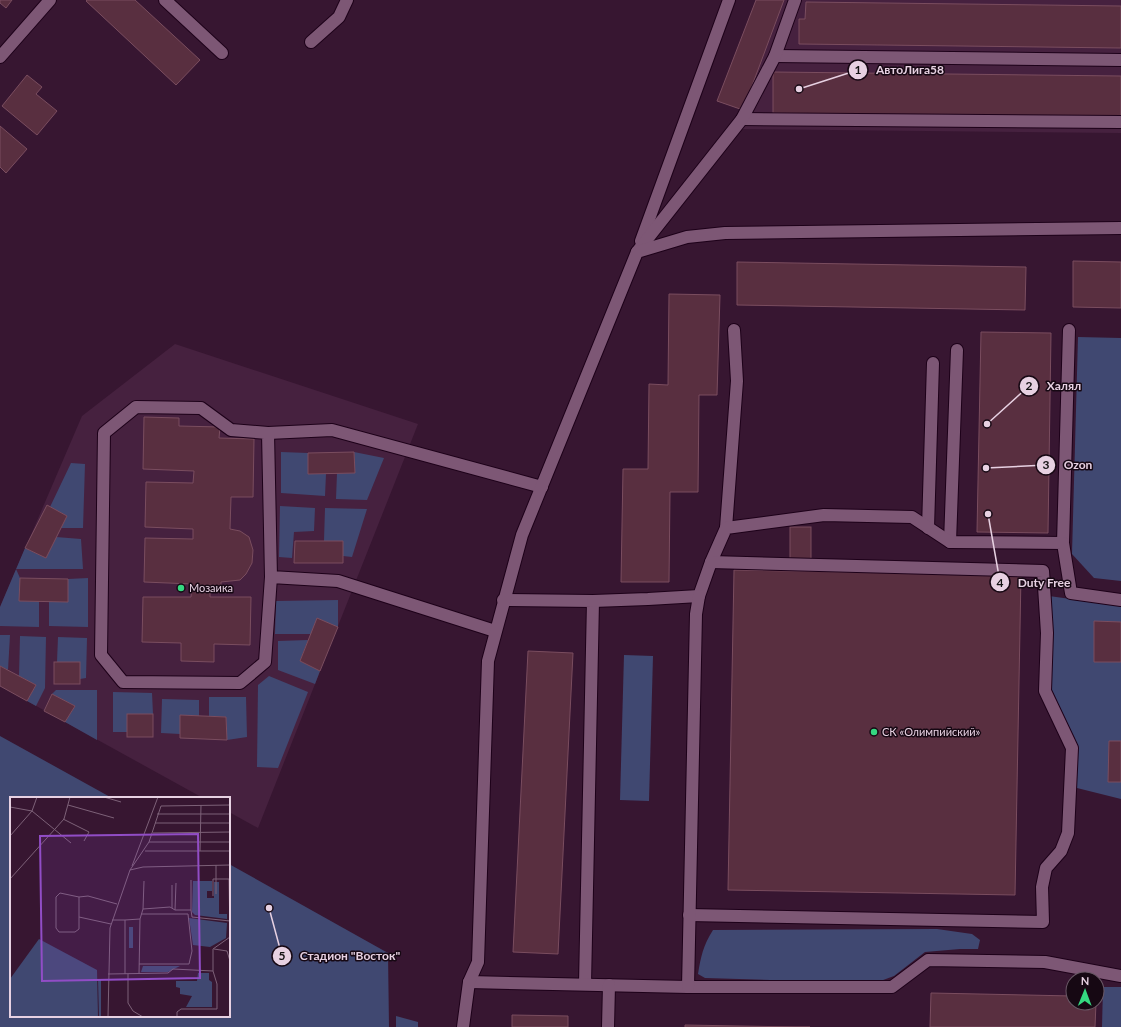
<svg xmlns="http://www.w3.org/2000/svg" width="1121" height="1027" font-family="Lato,sans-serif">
	<rect width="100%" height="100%" fill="#371631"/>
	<g fill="#46213f">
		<path d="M756 0H1121V133L736 129 743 110 717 101Z"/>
		<path d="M175 344 418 424 258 828 229 812V798H203L0 686V607L82 416Z"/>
	</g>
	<g fill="#404871">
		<path d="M1078 337 1121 338V581L1094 578 1072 554Z"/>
		<path d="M281 452 308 453V474H326L325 496 281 493Z"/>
		<path d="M354 452 384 458 367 500 336 499 337 473H355Z"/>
		<path d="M71 463 85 464 83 528H61L67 516 50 507Z"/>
		<path d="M280 506 315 508 314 531 294 532 292 558 279 557Z"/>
		<path d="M325 508 367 509 352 557 343 556 324 541Z"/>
		<path d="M56 537 81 539 83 569H16L20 578 39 601V627L0 626V607L25 548 46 558Z"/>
		<path d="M88 578V627L49 626V601L68 602V579Z"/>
		<path d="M1049 596 1121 606V799L1077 788 1075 745 1050 689Z"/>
		<path d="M338 600V627L311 634H275L276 601Z"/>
		<path d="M0 635H10L8 670 0 666Z"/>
		<path d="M20 636 46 637 45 688 36 706 27 701 36 685 19 676Z"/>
		<path d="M58 637 87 638 86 678 80 679 57 662Z"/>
		<path d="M308 640 300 661 320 671 315 684 278 670V641Z"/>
		<path d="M624 655 653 656 649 801 620 800Z"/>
		<path d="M269 676 308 692 278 768 257 767 258 685Z"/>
		<path d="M56 690H97V740L65 722 75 706 52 694Z"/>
		<path d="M113 692 152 693 153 714H127L128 732H113Z"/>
		<path d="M209 697H246L247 737 227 740 226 717 209 716Z"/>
		<path d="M162 699 199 700V716L180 715V734L161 733Z"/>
		<path d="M0 736 112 798H11V1016H229V864L388 953 389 1027H0Z"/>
		<path d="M937 929 972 934 980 940 978 949H960L925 952 894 976 875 983 705 978 698 974C701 956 703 946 713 930Z"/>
		<path d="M1103 987H1121V1027H1102Z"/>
		<path d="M396 1016 418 1022V1027H396Z"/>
	</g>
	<g fill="#592f40" stroke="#7a4d5f">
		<path d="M0 0H12L6 8 0 3Z"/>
		<path d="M87 0H135L200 60 176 85 86 1Z"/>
		<path d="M756 0H784L743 110 717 101Z"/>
		<path d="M806 2 1121 6V48L799 44V19H805Z"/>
		<path d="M773 72 1121 76V118L773 113Z"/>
		<path d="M27 75 42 87 36 94 57 111 37 135 2 106Z"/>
		<path d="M0 126 27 149 6 173 0 167Z"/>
		<path d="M1073 261 1121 262V308L1073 307Z"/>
		<path d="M737 262 1026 267 1025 310 737 305Z"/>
		<path d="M669 294 720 295 717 395H699L698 492H670L669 582H621L623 469H648L649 384 668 385Z"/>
		<path d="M981 332 1051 333 1048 533 977 532Z"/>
		<path d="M144 417 179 418V426L220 427 219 438 254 439 253 497H231L230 529 240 531 249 537 253 550 252 563 246 574 240 580 221 582V591L210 590V597H251L250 645 214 644V662L181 661V643L142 642 143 597H191L192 584 144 582 145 538 193 539V529L145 527 146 482 193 483 194 471 143 469Z"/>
		<path d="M354 452 355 473 308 474V453Z"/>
		<path d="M47 505 67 516 46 558 25 548Z"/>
		<rect x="790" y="527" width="21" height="32"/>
		<path d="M295 541H343V563H294Z"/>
		<path d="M734 570 1021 575 1015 895 728 890Z"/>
		<path d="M20 578 68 579V602L19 601Z"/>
		<path d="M317 618 338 627 320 671 300 661Z"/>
		<path d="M1094 621 1121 622V662H1094Z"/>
		<path d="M528 651 573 653 558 954 513 952Z"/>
		<rect x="54" y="662" width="26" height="22"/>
		<path d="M0 666 36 685 27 701 0 686Z"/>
		<path d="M52 694 75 706 65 722 44 711Z"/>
		<rect x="127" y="714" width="26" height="23"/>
		<path d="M180 715 226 717 227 740 180 738Z"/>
		<path d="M1109 741H1121V782H1108Z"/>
		<path d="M931 993 1073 996V1003H1096L1095 1027H930Z"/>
		<path d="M512 1015 568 1016V1027H512Z"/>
		<path d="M685 1025 796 1027H810H685Z"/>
	</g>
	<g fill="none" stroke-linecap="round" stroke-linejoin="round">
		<g stroke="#1d0119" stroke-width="14">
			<g id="service">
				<path d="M775 56 1121 60"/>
				<path d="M742 119 1121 122"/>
				<path d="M641 241 729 0"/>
				<path d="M637 252 742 119 775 56 795 0"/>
				<path d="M268 433 332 430 542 487"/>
				<path d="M726 528 737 381 734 330"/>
				<path d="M928 528 933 363"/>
				<path d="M950 542 957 350"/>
				<path d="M1063 543 1069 330"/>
				<path d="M271 577 268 433 231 430 201 408 136 407 104 433 101 655 123 682 240 683 265 662 271 577 338 581 495 631"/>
				<path d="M503 600 593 601 585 984"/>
				<path d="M593 601 648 599 699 596 711 562 726 528 824 515 912 517 950 542 1063 543 1071 593 1121 600"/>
				<path d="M689 915 1043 922 1042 887 1046 868 1061 851 1068 833 1072 748 1045 691 1047 633 1043 571 711 562"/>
				<path d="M469 982 688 987H892L928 960 1045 962 1121 976"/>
				<path d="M688 987 696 614 699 596"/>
				<path d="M608 1027 609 985"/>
			</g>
		</g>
		<g stroke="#1d0119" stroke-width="14">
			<g id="minor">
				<path d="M165 0 222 53"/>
				<path d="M311 42 339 17 347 0"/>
				<path d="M463 1027 469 982 478 962 488 661 522 535 637 252 687 237 725 233 1121 228"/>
			</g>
		</g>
		<g stroke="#1d0119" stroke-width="14">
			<path id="tertiary" d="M0 57 50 0"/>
		</g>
		<use href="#service" stroke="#7d5775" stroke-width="12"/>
		<use href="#minor" stroke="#7d5775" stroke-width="12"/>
		<use href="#tertiary" stroke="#7d5775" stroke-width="12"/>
	</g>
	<g fill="#35d881" stroke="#160813" stroke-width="1.5">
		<circle cx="181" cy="588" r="4"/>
		<circle cx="874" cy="732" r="4"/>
	</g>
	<g text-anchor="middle" stroke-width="3" stroke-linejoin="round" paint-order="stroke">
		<g font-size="11" fill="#e7d1e2" stroke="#160813" text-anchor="start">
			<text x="189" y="592">Мозаика</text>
			<text x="882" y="736">СК «Олимпийский»</text>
		</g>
	</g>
	<g transform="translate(10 797)">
		<rect width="220" height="220" fill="#371631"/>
		<path d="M183 84H202V94H197V101H204V85H209V117H217V122L185 118 182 115ZM179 121 217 126 216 141 200 150 183 148ZM119 130H123V151H119ZM29 142 87 173 88 220H0V182ZM133 169H170L158 175H131ZM188 176H199V183L202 185V210H176L182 199 170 197V191L166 190V184H187ZM88 182H91V220H89Z" fill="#404871"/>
		<path fill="none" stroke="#7d6178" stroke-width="1" d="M94 0 111 5M58 8 104 21M0 10 22 14 61 46M147 17H220M53 22 79 35 74 44M145 26H220M143 36 220 35M0 39 22 14 27 0M139 45H220M135 54H220M190 54 191 8M122 69 148 0M120 73 139 45 151 9 220 8M0 82 54 22 60 0M206 97V68M203 99V82H219L220 140 203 152M69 100 78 99 107 107M162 111V88M133 112 134 84M165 113 166 86M181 113V83M69 120V100L50 96 46 100V131L49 135H65L69 132V120L101 127M102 123H115V177M115 123 130 122 133 112 160 110 165 113H181L182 120 220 124M204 152 217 154 220 164M129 167H179L182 154 178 117H131M98 177 158 176 163 172 203 174M118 177V206L123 214 133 220M129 177 130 122M98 220 100 131 120 73 133 70 220 68M167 220V215L171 212H207V187L203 174V152"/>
		<path fill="#914dc6" fill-opacity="0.15" stroke="#914dc6" stroke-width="2" d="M188 37 190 181 32 184 30 39Z"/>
		<rect width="220" height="220" fill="none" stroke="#e7d1e2" stroke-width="2"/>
	</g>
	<path fill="none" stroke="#e7d1e2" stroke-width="1.5" d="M799 89L858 70M987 424L1029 386M986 468L1046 465M988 514L1000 582M269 908L282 956"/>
	<g fill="#e7d1e2" stroke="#160813" stroke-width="1.5">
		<circle cx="799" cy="89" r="4"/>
		<circle cx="987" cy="424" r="4"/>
		<circle cx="986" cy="468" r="4"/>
		<circle cx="988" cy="514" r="4"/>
		<circle cx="269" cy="908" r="4"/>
		<circle cx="858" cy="70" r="10"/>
		<circle cx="1029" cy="386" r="10"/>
		<circle cx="1046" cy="465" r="10"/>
		<circle cx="1000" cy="582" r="10"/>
		<circle cx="282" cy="956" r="10"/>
	</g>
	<g font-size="12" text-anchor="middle" font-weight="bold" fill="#111">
		<text x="858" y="74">1</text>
		<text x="1029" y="390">2</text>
		<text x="1046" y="469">3</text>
		<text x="1000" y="587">4</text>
		<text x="282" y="960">5</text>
	</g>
	<g font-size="12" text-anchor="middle" font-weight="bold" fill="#e7d1e2" stroke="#160813" stroke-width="3" stroke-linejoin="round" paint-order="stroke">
		<text x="910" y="74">АвтоЛига58</text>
		<text x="1064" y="390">Халял</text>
		<text x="1078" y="469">Ozon</text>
		<text x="1044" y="587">Duty Free</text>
		<text x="350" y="960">Стадион "Восток"</text>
	</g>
	<g transform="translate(1085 991) rotate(1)"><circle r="19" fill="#160813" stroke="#6a5866"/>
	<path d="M0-3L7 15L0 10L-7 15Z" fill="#35d881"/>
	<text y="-6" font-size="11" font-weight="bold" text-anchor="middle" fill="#e7d1e2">N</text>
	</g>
</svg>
